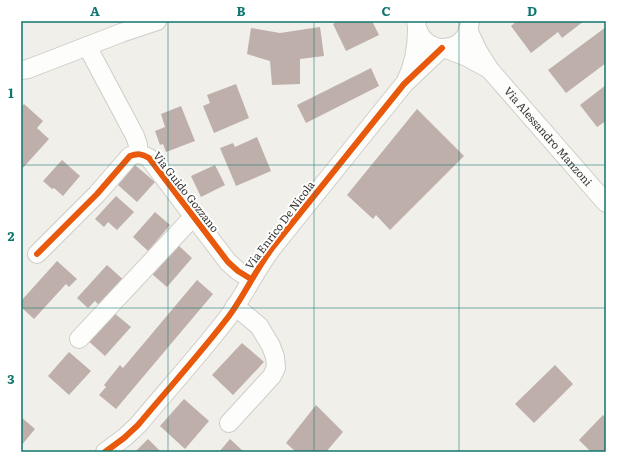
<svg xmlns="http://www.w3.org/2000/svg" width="627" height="473" font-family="Literata,serif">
	<rect width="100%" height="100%" fill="#f0efea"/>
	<g fill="#beafab">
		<path d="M338 21H372L379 35 346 51 333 24Z"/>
		<path d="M517 21H584L562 38 558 32 531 53 511 26Z"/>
		<path d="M320 27 324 56 300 59V84L272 85 270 61 247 54 251 28 280 33Z"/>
		<path d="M606 27V63L566 93 548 70Z"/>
		<path d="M371 68 379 86 306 123 297 105Z"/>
		<path d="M236 84 249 118 214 133 203 106 210 103 207 95Z"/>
		<path d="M606 85V121L597 127 580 105Z"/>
		<path d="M24 104 43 121 37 128 49 139 21 170V107Z"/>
		<path d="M181 106 195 141 166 152 163 144 160 145 155 131 165 127 161 114Z"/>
		<path d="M417 109 464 156 390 230 376 215 373 219 347 195Z"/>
		<path d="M257 137 271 171 236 186 220 148 233 143 235 147Z"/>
		<path d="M62 160 80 176 63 196 54 188 52 189 43 181Z"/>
		<path d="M135 165 155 182 137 202 118 185Z"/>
		<path d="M215 165 225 185 201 197 191 176Z"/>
		<path d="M116 196 134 212 117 230 108 222 104 227 95 219Z"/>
		<path d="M155 212 170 225 148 251 133 237Z"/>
		<path d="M177 244 192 258 167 287 152 274Z"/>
		<path d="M57 261 77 279 69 287 66 284 34 319 21 307V301Z"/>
		<path d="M107 265 126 282 102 308 95 301 88 308 77 298Z"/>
		<path d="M197 280 213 294 116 409 99 395 106 387 104 385 120 365 123 368Z"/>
		<path d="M113 312 131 327 105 356 85 338Z"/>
		<path d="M242 343 264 362 233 395 212 375Z"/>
		<path d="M69 352 91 371 69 395 48 376Z"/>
		<path d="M555 365 573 384 534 423 515 404Z"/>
		<path d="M184 399 209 421 185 449 160 426Z"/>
		<path d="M316 405 343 432 326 452H296L286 443Z"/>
		<path d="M603 415 606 418V452H591L579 440Z"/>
		<path d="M21 417 35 429 21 446Z"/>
		<path d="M148 439 161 452H135Z"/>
		<path d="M230 439 244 452H219Z"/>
	</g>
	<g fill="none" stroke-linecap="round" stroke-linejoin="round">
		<g stroke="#cecdc8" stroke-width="20">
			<g id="minor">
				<path d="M416 21C419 57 468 57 470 21"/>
				<path id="s1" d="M468 30 478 51 490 70 606 203"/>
				<path d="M87 46 135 136 138 145V154"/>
				<path d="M444 48 467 57 489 69"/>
				<path d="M21 70 28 69 121 33 157 21"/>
				<path d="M406 81C414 65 417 47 417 29"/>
				<path d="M37 254 97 194 130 156C138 153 142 154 149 158L228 262 238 271 251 279"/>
				<path d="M79 339 193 217"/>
				<path d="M229 423 272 376 276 368 275 357 271 346 259 326 235 306"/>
				<path d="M105 452 124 438 138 425C168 389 200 354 229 316 245 294 256 269 273 247L404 84 442 48"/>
			</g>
		</g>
		<use href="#minor" stroke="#fdfdfc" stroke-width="18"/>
		<g stroke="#fff" stroke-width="8">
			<g id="cycleway">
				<path d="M37 254 97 194 130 156C138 153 142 154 149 158L228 262 238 271 251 279"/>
				<path d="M105 452 124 438 138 425C168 389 200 354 229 316 245 294 256 269 273 247L404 84 442 48"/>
			</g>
		</g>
		<use href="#cycleway" stroke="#e8590c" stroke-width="6"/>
	</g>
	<path fill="none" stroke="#0f766e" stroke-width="1" stroke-opacity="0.55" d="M168 21V452M314 21V452M459 21V452M21 165H606M21 308H606"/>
	<g text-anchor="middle" stroke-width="4" stroke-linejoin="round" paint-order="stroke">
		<g font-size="11" fill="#383733" stroke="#fff">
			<text dy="4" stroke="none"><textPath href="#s1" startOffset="134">Via Alessandro Manzoni</textPath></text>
			<text transform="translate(186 192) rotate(52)" y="4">Via Guido Gozzano</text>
			<text transform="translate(280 225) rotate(-53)" y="4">Via Enrico De Nicola</text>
		</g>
	</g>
	<rect width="627" height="473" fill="none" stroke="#ffffff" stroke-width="44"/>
	<rect x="22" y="22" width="583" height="429" fill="none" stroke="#0f766e" stroke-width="1.5"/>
	<g font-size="13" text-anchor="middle" font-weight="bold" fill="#0f766e">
		<text x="95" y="16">A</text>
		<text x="241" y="16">B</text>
		<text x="386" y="16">C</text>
		<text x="532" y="16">D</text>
		<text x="11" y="98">1</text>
		<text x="11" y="241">2</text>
		<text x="11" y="384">3</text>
	</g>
</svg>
